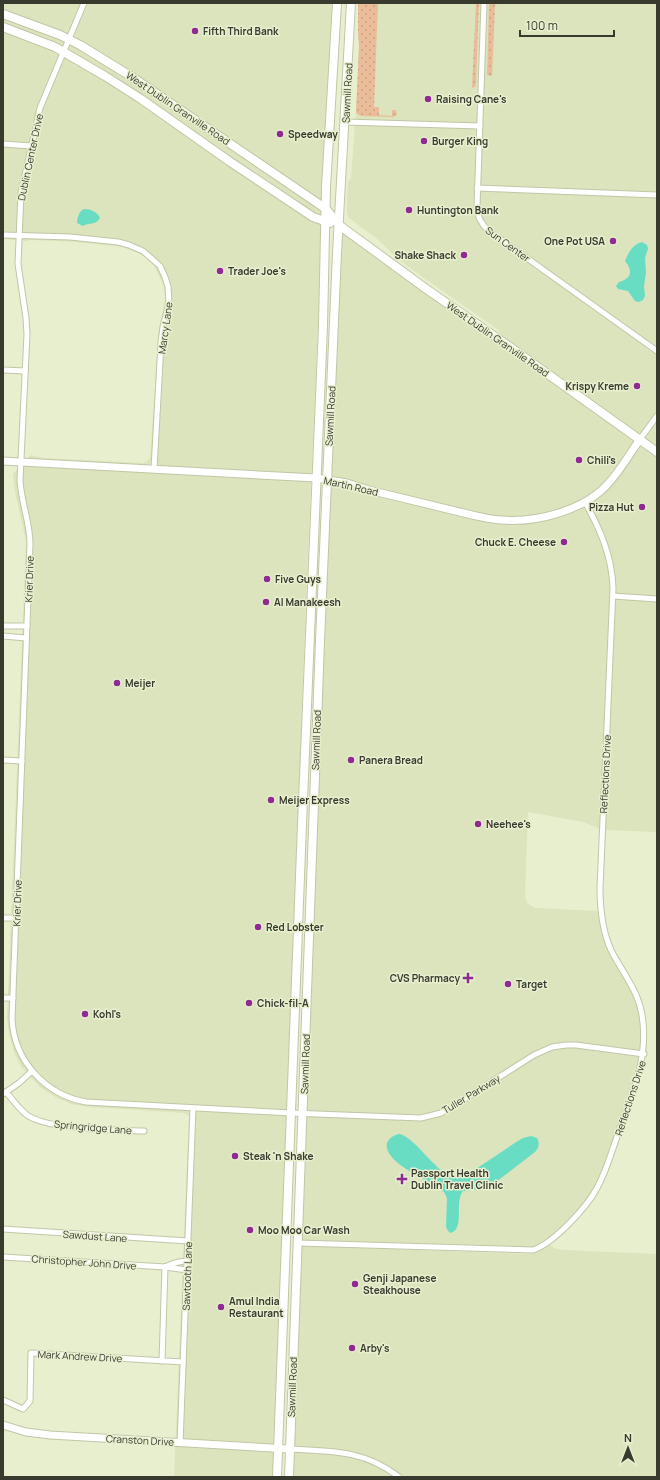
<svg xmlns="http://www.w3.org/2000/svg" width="660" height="1480" font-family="Manrope,sans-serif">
	<defs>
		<pattern id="grass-dots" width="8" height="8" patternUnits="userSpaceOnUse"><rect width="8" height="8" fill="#ebbc9a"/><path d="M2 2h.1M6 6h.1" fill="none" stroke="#caa285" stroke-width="1.8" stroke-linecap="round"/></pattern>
	</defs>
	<rect width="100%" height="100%" fill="#e8efcf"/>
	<g fill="#dbe4bc">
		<path d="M3 3H332L306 601 273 1477H174L189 1116 185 1113 89 1107 71 1104 57 1098 41 1088 22 1068 14 1053 9 1034 7 1018 26 541 15 492 13 474 31 455 43 458 142 463 146 462 150 458 159 327 164 307 165 297 164 286 154 266 147 258 138 253 123 247 76 242 31 240 27 241 3 239Z"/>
		<path d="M358 3H657V832L603 830 583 822 528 812 525 896 527 903 535 908 601 911 604 931 640 1006 644 1054 602 1177 581 1211 538 1249 298 1243 339 225 509 346 497 329 418 274 396 257 376 238 349 218 347 213V200L348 181 351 178 356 110 359 46 358 31Z"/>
		<path d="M550 1245 556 1249 564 1250 657 1254V1477H292L301 1246 528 1254 539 1252Z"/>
	</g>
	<g fill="url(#grass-dots)">
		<path d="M358 3H378L374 107H379V115L392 116V110H396L397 115 393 117 361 116 356 113 359 46 358 31Z"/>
		<path d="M476 3H479L476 83 475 87 472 88Z"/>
		<path d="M489 3H498L495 5 492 76 487 75Z"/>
	</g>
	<g fill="#68ddc4">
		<path d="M84 209C90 209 98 212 100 218 95 226 89 222 83 226L77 223C77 218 79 211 84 209Z"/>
		<path d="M642 242 647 245 648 249 645 258 646 272 644 286 645 296 643 300 639 302 635 301 628 291 618 289 616 286 619 282C632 278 633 271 625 261 629 252 632 245 642 242Z"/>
		<path d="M399 1134C415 1136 440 1179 457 1178 467 1177 510 1145 523 1138L531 1136 537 1138C540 1143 539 1148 535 1152L488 1188 463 1191C454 1202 465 1228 451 1233L448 1231 446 1227 447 1198 444 1192C432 1181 382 1163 387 1143 389 1138 394 1135 399 1134Z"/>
	</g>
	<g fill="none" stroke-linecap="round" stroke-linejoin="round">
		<g stroke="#c0c7a7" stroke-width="7">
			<g id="street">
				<path d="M84 3 40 108 21 193 18 264 26 318 27 334 20 480C21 502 30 522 30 544L12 1019C14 1060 45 1095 86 1102L291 1113 421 1118 441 1113 452 1107 534 1055 552 1047 566 1045H576L644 1054"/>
				<path d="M484 3 477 207C478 218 481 224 489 231L657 351"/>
				<path d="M345 122 480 126"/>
				<path d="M3 144 31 146"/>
				<path d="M477 188 657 195"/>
				<path d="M3 235 70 237 118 242 129 245 143 251 160 266 165 277 168 287 169 303 163 327 161 343 154 469"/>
				<path d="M3 370 25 371"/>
				<path d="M640 439 657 416"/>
				<path d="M613 596 657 599"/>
				<path d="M3 626H27"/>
				<path d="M3 636 26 638"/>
				<path d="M3 760 22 761"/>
				<path d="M3 918H16"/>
				<path d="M3 998H13"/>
				<path d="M6 1092C13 1100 19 1109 27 1115 48 1130 116 1130 144 1131"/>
				<path d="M3 1094 19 1083 32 1071"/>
				<path d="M3 1229 188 1241"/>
				<path d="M298 1243 533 1250C554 1243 587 1207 597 1188 607 1170 612 1150 619 1131 633 1093 649 1056 642 1015 638 990 622 972 611 950 602 930 600 909 600 888L613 588C612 556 600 529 585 502"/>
				<path d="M3 1257 165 1267 187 1270"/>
				<path d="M165 1267C173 1263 179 1261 188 1261"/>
				<path d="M162 1361 165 1267"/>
				<path d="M3 1400 23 1409 30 1401 31 1353 183 1362"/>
				<path d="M180 1443 193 1108"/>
				<path d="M289 1449C331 1451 365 1450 399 1477"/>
			</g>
		</g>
		<g stroke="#c0c7a7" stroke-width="9">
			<g id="secondary">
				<path d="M3 461 316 478 347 483 369 490 472 515C482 517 492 520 502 520 535 523 581 511 605 487 619 473 629 455 640 439"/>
				<path d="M3 1425 26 1432 50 1435 289 1449"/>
			</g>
		</g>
		<g stroke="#c0c7a7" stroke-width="10">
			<g id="primary">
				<path d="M3 14 60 35 80 45 132 77 313 200 326 209 339 225 425 288 510 347 657 452"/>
				<path d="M3 27 55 47 105 76 141 99 229 161 313 217 330 223"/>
				<path d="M277 1477 302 824 323 326 326 187 337 3"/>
				<path d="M289 1477 320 641 337 253 351 3"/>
			</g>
		</g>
		<use href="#street" stroke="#fff" stroke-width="5"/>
		<use href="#secondary" stroke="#fff" stroke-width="7"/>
		<use href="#primary" stroke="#fff" stroke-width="8"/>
	</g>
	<g fill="#8e2a91" stroke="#e8efcf" stroke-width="1.5">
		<circle cx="195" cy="31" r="4"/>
		<circle cx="428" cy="99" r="4"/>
		<circle cx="280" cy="134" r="4"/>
		<circle cx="424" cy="141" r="4"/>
		<circle cx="409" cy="210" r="4"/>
		<circle cx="613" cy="241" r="4"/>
		<circle cx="464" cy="255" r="4"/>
		<circle cx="220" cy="271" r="4"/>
		<circle cx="637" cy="386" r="4"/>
		<circle cx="579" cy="460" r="4"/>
		<circle cx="642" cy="507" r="4"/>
		<circle cx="564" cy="542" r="4"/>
		<circle cx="267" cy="579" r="4"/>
		<circle cx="266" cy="602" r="4"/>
		<circle cx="117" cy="683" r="4"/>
		<circle cx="351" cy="760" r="4"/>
		<circle cx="271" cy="800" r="4"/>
		<circle cx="478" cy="824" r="4"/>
		<circle cx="258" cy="927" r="4"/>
		<path d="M466 972h4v4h4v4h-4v4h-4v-4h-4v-4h4z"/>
		<circle cx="508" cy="984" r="4"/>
		<circle cx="249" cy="1003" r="4"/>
		<circle cx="85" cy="1014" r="4"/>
		<circle cx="235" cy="1156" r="4"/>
		<path d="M400 1173h4v4h4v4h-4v4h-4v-4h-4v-4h4z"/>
		<circle cx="250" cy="1230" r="4"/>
		<circle cx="355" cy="1284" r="4"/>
		<circle cx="221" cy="1307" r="4"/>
		<circle cx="352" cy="1348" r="4"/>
	</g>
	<g text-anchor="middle" stroke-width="3" stroke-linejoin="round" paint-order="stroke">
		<g font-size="10" font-weight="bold" fill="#383a2e" stroke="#e8efcf" text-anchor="start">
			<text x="203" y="35">Fifth Third Bank</text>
			<text x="436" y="103">Raising Cane's</text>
			<text x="288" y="138">Speedway</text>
			<text x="432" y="145">Burger King</text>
			<text x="417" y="214">Huntington Bank</text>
			<text x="605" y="245" text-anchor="end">One Pot USA</text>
			<text x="456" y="259" text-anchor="end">Shake Shack</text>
			<text x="228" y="275">Trader Joe's</text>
			<text x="629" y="390" text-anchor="end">Krispy Kreme</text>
			<text x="587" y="464">Chili's</text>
			<text x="634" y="511" text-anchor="end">Pizza Hut</text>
			<text x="556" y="546" text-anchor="end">Chuck E. Cheese</text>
			<text x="275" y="583">Five Guys</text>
			<text x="274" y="606">Al Manakeesh</text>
			<text x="125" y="687">Meijer</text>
			<text x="359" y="764">Panera Bread</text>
			<text x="279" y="804">Meijer Express</text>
			<text x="486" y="828">Neehee's</text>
			<text x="266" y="931">Red Lobster</text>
			<text x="460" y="982" text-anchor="end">CVS Pharmacy</text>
			<text x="516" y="988">Target</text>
			<text x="257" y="1007">Chick-fil-A</text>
			<text x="93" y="1018">Kohl's</text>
			<text x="243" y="1160">Steak 'n Shake</text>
			<text x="411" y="1177">Passport Health<tspan x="411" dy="12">Dublin Travel Clinic</tspan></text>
			<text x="258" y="1234">Moo Moo Car Wash</text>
			<text x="363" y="1282">Genji Japanese<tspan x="363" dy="12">Steakhouse</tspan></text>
			<text x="229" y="1305">Amul India<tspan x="229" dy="12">Restaurant</tspan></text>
			<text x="360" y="1352">Arby's</text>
		</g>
		<g font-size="10" fill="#383a2e" stroke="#e8efcf">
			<text transform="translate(347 93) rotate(-87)" y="4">Sawmill Road</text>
			<text transform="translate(178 108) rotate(34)" y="4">West Dublin Granville Road</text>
			<text transform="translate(30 157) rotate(-78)" y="4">Dublin Center Drive</text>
			<text transform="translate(508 244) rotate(36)" y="4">Sun Center</text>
			<text transform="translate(165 328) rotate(-82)" y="4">Marcy Lane</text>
			<text transform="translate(498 339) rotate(35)" y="4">West Dublin Granville Road</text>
			<text transform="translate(330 416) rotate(-87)" y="4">Sawmill Road</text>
			<text transform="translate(351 486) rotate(13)" y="4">Martin Road</text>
			<text transform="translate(29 579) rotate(-88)" y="4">Krier Drive</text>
			<text transform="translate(316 740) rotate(-88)" y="4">Sawmill Road</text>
			<text transform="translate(605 774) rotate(-87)" y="4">Reflections Drive</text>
			<text transform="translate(17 903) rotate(-88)" y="4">Krier Drive</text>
			<text transform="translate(305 1064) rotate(-88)" y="4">Sawmill Road</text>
			<text transform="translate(471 1094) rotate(-31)" y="4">Tuller Parkway</text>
			<text transform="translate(630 1098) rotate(-72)" y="4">Reflections Drive</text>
			<text transform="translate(93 1127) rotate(5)" y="4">Springridge Lane</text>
			<text transform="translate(95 1236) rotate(4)" y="4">Sawdust Lane</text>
			<text transform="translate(84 1262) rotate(4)" y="4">Christopher John Drive</text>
			<text transform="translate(187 1276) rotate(-88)" y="4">Sawtooth Lane</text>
			<text transform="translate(80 1356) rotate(3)" y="4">Mark Andrew Drive</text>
			<text transform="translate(292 1387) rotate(-88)" y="4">Sawmill Road</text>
			<text transform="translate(140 1440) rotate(3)" y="4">Cranston Drive</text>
		</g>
	</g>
	<rect width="660" height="1480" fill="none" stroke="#383a2e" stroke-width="8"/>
	<g transform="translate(628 1448)" stroke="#e8efcf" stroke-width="3" paint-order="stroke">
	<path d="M0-3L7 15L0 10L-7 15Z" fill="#383a2e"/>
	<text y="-6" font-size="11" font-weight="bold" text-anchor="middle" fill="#383a2e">N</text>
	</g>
	<path d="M520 30v6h94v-6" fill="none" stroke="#383a2e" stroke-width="2"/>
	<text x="526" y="30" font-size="12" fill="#383a2e" stroke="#e8efcf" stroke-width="3" paint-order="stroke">100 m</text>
</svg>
